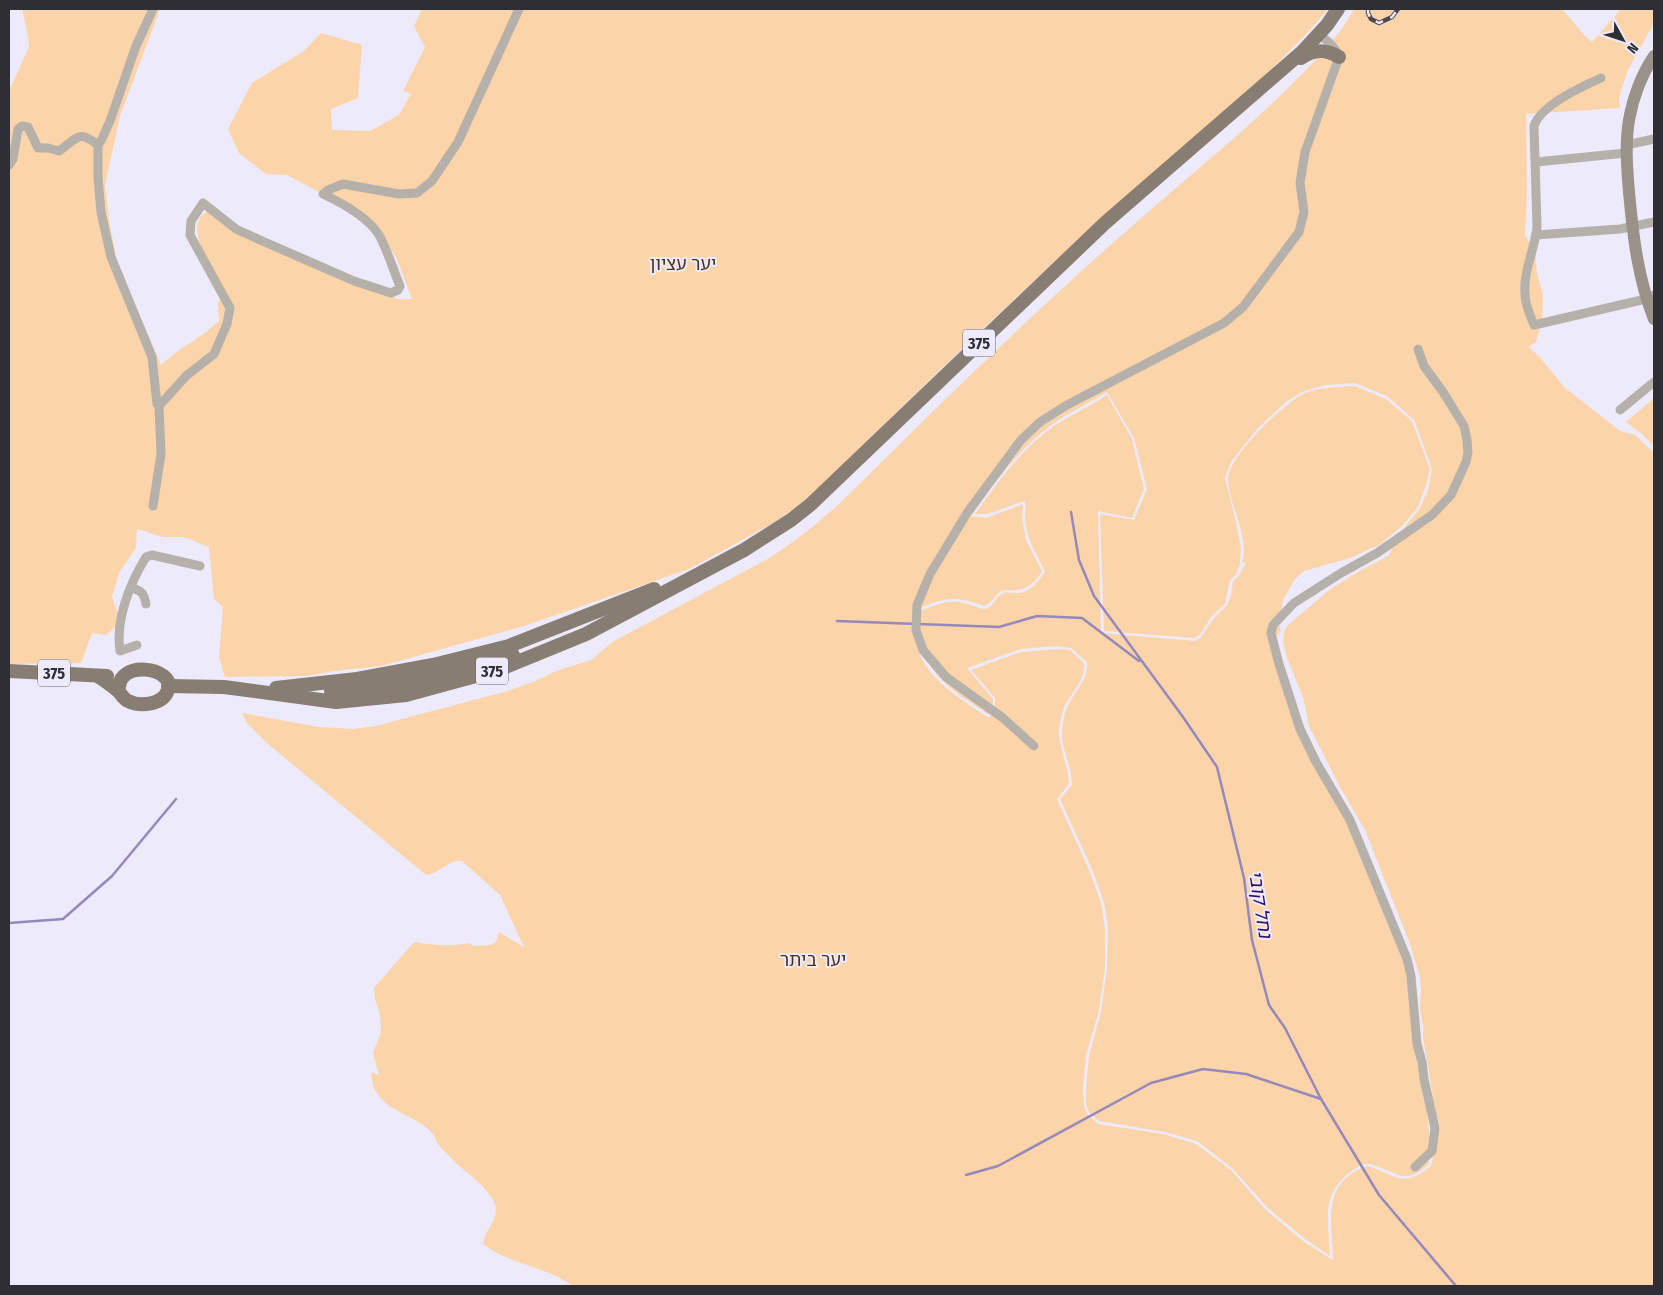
<svg xmlns="http://www.w3.org/2000/svg" width="1663" height="1295" font-family="'Fira Sans Condensed','Noto Sans Hebrew',sans-serif">
	<rect width="100%" height="100%" fill="#edeafb"/>
	<g fill="#fbd4a9" fill-rule="evenodd">
		<path d="M22 9H160L120 116 105 185 110 226 117 262 161 365C179 348 201 338 219 321L218 303 225 292C215 274 175 216 214 210L253 238 385 292 397 299H412L397 259 386 242 375 228 323 194 287 175 266 174 239 153 228 129 252 83 304 51 321 33 362 45 358 98 331 109 332 130 370 131 399 115 411 94 403 91 425 47 414 26 422 9H1328C1270 79 1196 133 1129 194 1026 286 927 382 828 479L799 505 775 522 689 569 524 626 381 666 334 671 307 676 225 677 219 657 223 607 214 599 209 547 184 537H163L137 529 136 548 119 573 112 597 119 617 115 627 106 635 92 633 81 663 9 664V91L29 47 27 31Z"/>
		<path d="M1354 9H1562L1584 35 1592 42 1621 9H1654V23L1627 72 1619 98 1620 108 1526 114 1527 189 1525 235 1535 252 1537 274 1543 295 1542 321 1536 342 1528 347 1538 355 1564 387 1620 431 1635 435 1654 453V1286H573C546 1266 510 1265 483 1244 484 1230 500 1219 495 1205 488 1185 465 1173 451 1158 447 1153 441 1149 438 1144 436 1141 435 1136 433 1134 417 1115 387 1113 375 1090 372 1085 372 1077 371 1072L379 1075 373 1053 381 1032 380 1015 375 999 374 988 414 942C432 945 451 947 470 943L473 946 490 945 496 942 499 932 524 947 500 895 462 861C449 859 440 874 426 875L267 743 247 723 242 713 319 727 353 729 376 726 504 692 536 681 556 671 591 660 614 641 766 560C793 543 816 525 839 504 937 407 1035 310 1139 220 1191 174 1246 131 1295 81 1317 59 1339 37 1354 9ZM1355 383 1387 396 1414 420 1432 469 1428 490 1420 508 1404 528 1388 556 1358 572 1329 590 1287 626 1284 632 1283 642 1287 658 1303 697 1309 726 1340 787 1365 830 1410 944 1420 977 1421 991 1420 1011 1423 1025V1037L1435 1108 1440 1127 1431 1166C1403 1189 1397 1176 1368 1166 1320 1182 1332 1221 1333 1260L1303 1241 1266 1210 1231 1170 1196 1144 1163 1134 1098 1124 1088 1115 1084 1106 1083 1087 1086 1056 1099 1010 1105 969V929L1101 903 1089 870 1057 799 1069 784C1069 764 1056 745 1060 723 1061 717 1063 710 1065 705 1073 691 1086 679 1084 663L1070 650 1057 649 1021 652 971 670 995 698V707L989 718C965 702 924 678 918 648 916 636 920 620 920 608 946 597 957 596 984 606 992 604 994 594 1002 591 1007 589 1013 591 1018 590 1028 589 1037 580 1042 571L1026 540 1022 516 1023 504 987 518 971 516C995 482 1017 451 1050 426 1068 413 1089 403 1107 392L1134 438 1147 489 1134 520 1100 514 1104 631 1194 638 1200 635 1211 617 1225 604 1230 580 1236 575 1240 564 1241 548 1236 522 1225 478 1231 462 1257 429 1287 401 1304 391 1326 385Z"/>
		<path d="M1355 386 1386 399 1412 421 1430 469 1426 485 1418 507 1402 526 1379 545 1350 558 1304 571 1295 579 1283 600 1279 625 1281 631 1273 641 1288 700 1355 837 1399 949 1410 980 1419 1075 1427 1112 1430 1140V1154L1428 1165C1405 1183 1403 1176 1379 1167 1376 1166 1371 1164 1368 1164 1361 1164 1353 1169 1348 1174 1320 1196 1329 1224 1330 1256L1305 1239 1268 1208 1233 1169 1197 1141 1165 1132 1099 1121 1090 1114 1086 1105V1087L1089 1056 1101 1011 1107 969 1108 928 1104 902 1092 869 1060 799 1072 785C1072 764 1058 745 1063 723 1064 718 1065 712 1067 708 1074 691 1088 682 1087 662L1071 648 1057 646 1021 649 967 668 993 699V706L988 714C962 697 930 678 921 646 918 636 920 622 920 611 935 605 948 599 964 603 971 604 977 608 983 609 993 610 995 596 1004 593 1008 592 1014 593 1019 593 1031 591 1039 581 1045 571 1036 554 1025 536 1025 517 1025 511 1026 507 1025 501 1008 505 993 516 975 514 998 482 1021 449 1054 426 1071 415 1090 406 1107 395L1132 439 1144 489 1132 518 1098 511 1101 633 1196 641 1201 637 1214 618 1227 605 1231 596 1233 581 1238 577 1246 563 1242 562C1250 538 1229 505 1228 480 1227 457 1285 402 1305 393 1321 387 1338 387 1355 386Z"/>
		<path d="M1654 398V446L1642 434 1626 422Z"/>
	</g>
	<g fill="none" stroke-linecap="round" stroke-linejoin="round">
		<g stroke="#9588bd" stroke-width="2.5">
			<path d="M1071 512 1079 560 1094 596 1183 717 1217 767 1244 878 1252 940 1269 1005 1285 1028 1321 1099 1379 1195 1456 1286"/>
			<path d="M837 621 999 627 1037 616 1082 618 1139 661"/>
			<path d="M9 923 63 919 112 876 176 799"/>
			<path d="M966 1175 998 1166 1151 1083 1203 1069 1246 1074 1321 1099"/>
		</g>
		<g stroke="#b5b0aa" stroke-width="9">
			<path d="M1601 78C1581 87 1541 105 1534 126L1537 227C1535 249 1523 271 1525 294 1525 305 1530 315 1534 325L1646 299 1654 295"/>
			<path d="M1626 145 1654 139"/>
			<path d="M1536 162 1626 153"/>
			<path d="M9 165 13 159 18 129 22 126 28 127 38 148H48L59 151C78 138 78 129 98 145"/>
			<path d="M1536 235 1620 229 1654 222"/>
			<path d="M159 406 186 376 214 354 227 324 230 308 190 235 191 221 203 203 236 229 260 240 354 281 391 293 398 290 400 286C393 270 388 251 379 235 368 217 342 203 323 194L328 190 343 184 399 194 417 193 432 181 458 142 519 9"/>
			<path d="M1620 410 1654 382"/>
			<path d="M153 506 161 454 159 406 157 404 152 357 111 257 101 212 98 178V145L102 139 110 121 136 46 153 9"/>
			<path d="M131 588C141 590 144 593 146 604"/>
			<path d="M137 645 120 651C115 620 130 583 146 557L152 555 200 566"/>
			<path d="M1034 746 1003 718 946 677 923 650 916 630 917 605 930 574 967 513 1021 440 1040 422 1067 405 1224 323 1243 307 1299 232 1304 212 1300 183 1305 152 1339 57C1336 47 1327 41 1319 34"/>
			<path d="M1415 1167 1432 1151 1435 1128 1424 1079 1422 1062 1417 1044 1411 976 1407 959 1350 820 1316 762 1300 729 1279 664 1271 633 1273 625 1294 603 1341 573 1377 553 1432 515 1451 495 1466 462 1468 453 1467 440 1464 426 1443 392 1424 366 1418 349"/>
		</g>
		<path stroke="#9a9289" stroke-width="12" d="M1654 56C1642 74 1633 98 1629 120 1625 144 1627 168 1629 192 1633 236 1638 279 1654 319"/>
		<g stroke="#877d72" stroke-width="14">
			<path d="M1301 58C1314 49 1326 49 1339 57"/>
			<path d="M9 671 107 676"/>
			<path d="M98 676C105 681 111 685 117 690 121 693 123 699 128 701 140 707 163 705 168 690 176 667 115 658 119 692"/>
			<path d="M168 686 224 687 336 702 406 695 498 670 586 634 744 550 791 520 810 505 1105 223 1302 52 1327 25 1338 9"/>
			<path d="M276 688 357 679 433 665 509 646 654 589"/>
			<path d="M331 691C393 688 454 673 513 655"/>
		</g>
		<g stroke="#49474f" stroke-width="4.5">
			<path id="rail" d="M1368 9V13L1371 19 1379 23 1392 17 1398 9"/>
		</g>
		<use href="#rail" stroke="#edeafb" stroke-width="2.5" stroke-dasharray="8" stroke-linecap="butt"/>
	</g>
	<g text-anchor="middle" stroke-width="4" stroke-linejoin="round" paint-order="stroke">
		<g fill="#edeafb" stroke="#686670" stroke-width="1">
			<rect x="963" y="329.5" width="32" height="27" rx="4"/>
			<rect x="476" y="657.5" width="32" height="27" rx="4"/>
			<rect x="38" y="659.5" width="32" height="27" rx="4"/>
		</g>
		<g font-size="16" font-weight="bold" fill="#2f2e34">
			<text x="979" y="349">375</text>
			<text x="492" y="677">375</text>
			<text x="54" y="679">375</text>
		</g>
		<g font-size="18" fill="#4a3317" stroke="#edeafb">
			<text x="683" y="270">יער עציון</text>
			<text x="813" y="966">יער ביתר</text>
		</g>
		<g font-size="19" font-style="italic" fill="#320f63" stroke="#edeafb">
			<text transform="translate(1261 904) rotate(81)" y="7">נחל קובי</text>
		</g>
	</g>
	<rect width="1663" height="1295" fill="none" stroke="#2f2e34" stroke-width="20"/>
	<g transform="translate(1623 40) rotate(130)" stroke="#edeafb" stroke-width="4" paint-order="stroke">
	<path d="M0-4L9 19L0 12L-9 19Z" fill="#2f2e34"/>
	<text y="-8" font-size="14" font-weight="bold" text-anchor="middle" fill="#2f2e34">N</text>
	</g>
</svg>
